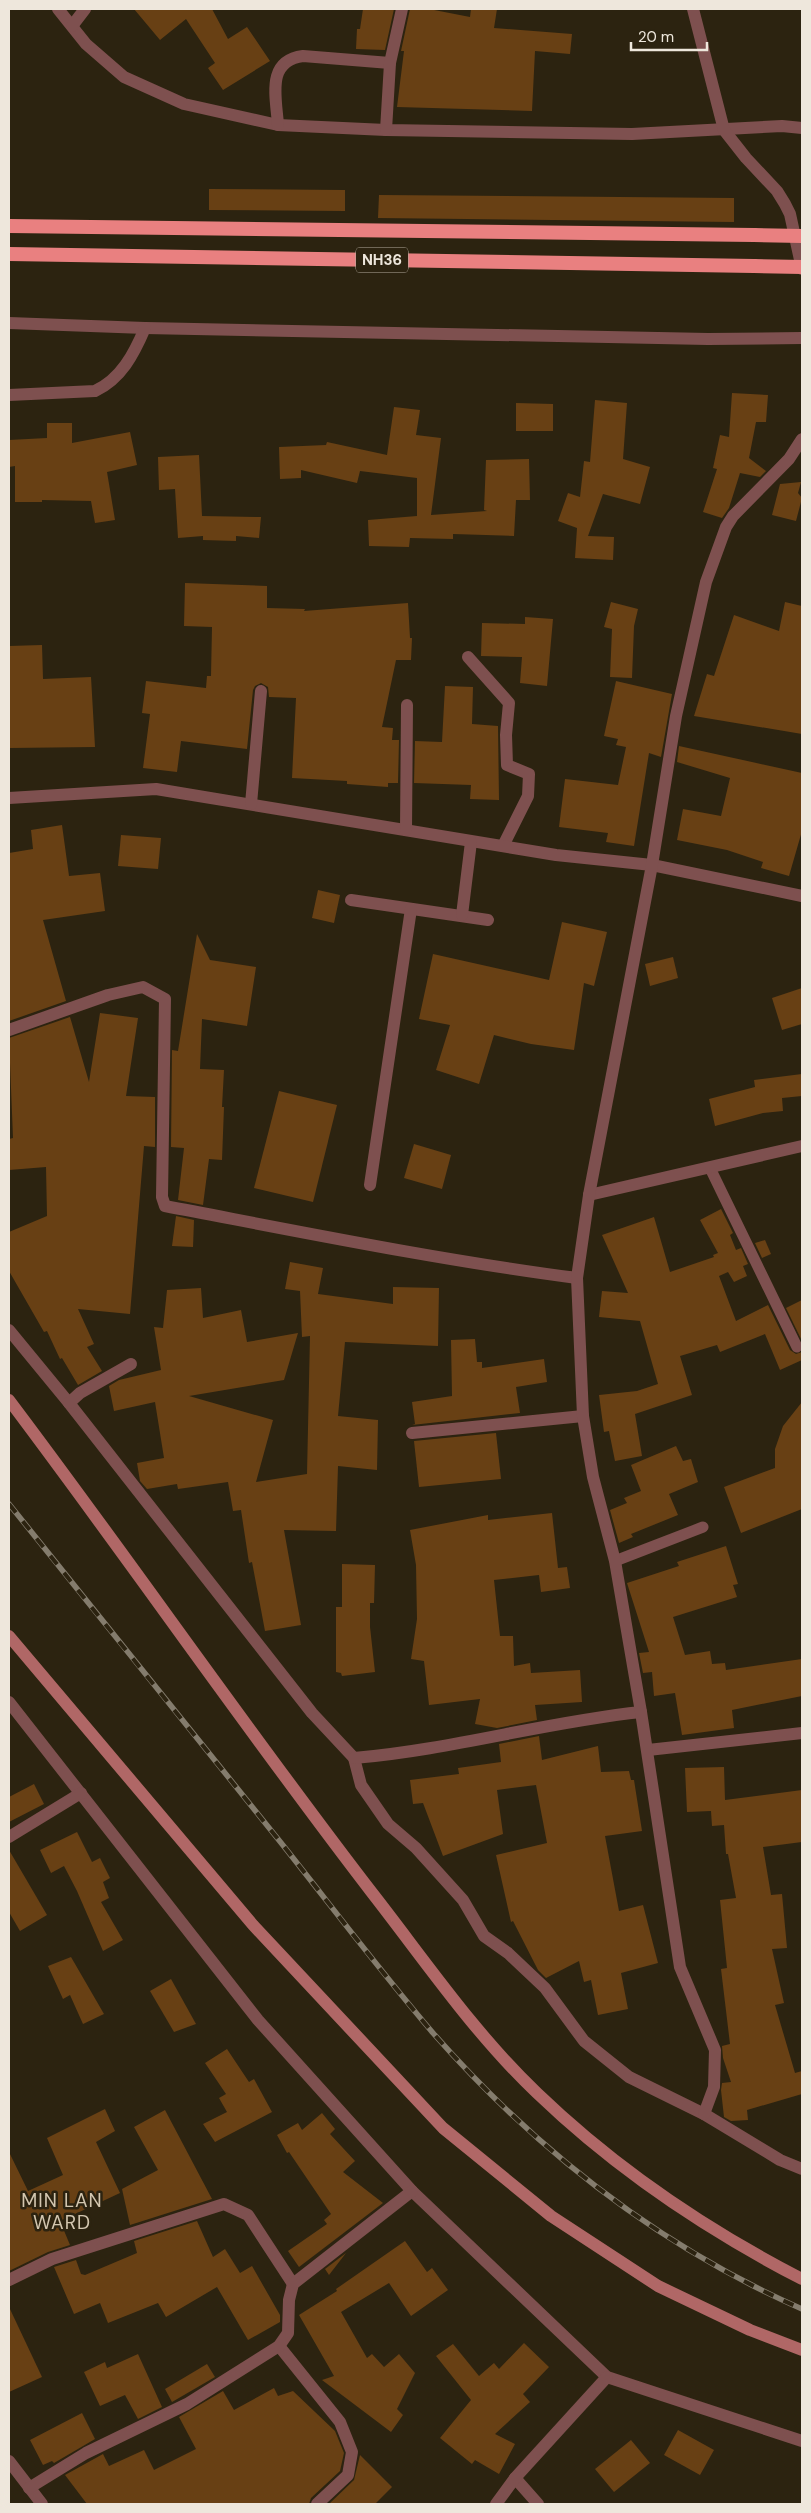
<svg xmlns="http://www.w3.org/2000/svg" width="811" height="2513" font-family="'DM Sans',sans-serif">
	<rect width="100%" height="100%" fill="#2c2310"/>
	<g fill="#684014">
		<path d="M134 9H212L228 39 247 27 270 61 223 90 208 68 215 63 186 19 160 40Z"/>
		<path d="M363 9H394L385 50 356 49 357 29H360Z"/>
		<path d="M410 9H429L470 17 471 9H497L494 28 572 34 570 54 535 51 532 111 397 107 404 51H401Z"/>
		<path d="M209 189 345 190V211L209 210Z"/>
		<path d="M379 195 734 198V222L378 218Z"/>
		<path d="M732 393 768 395 766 422H756L749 458 766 471 760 477 740 473 729 508 722 518 703 512 717 469 713 468 720 435 729 437Z"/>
		<path d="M595 400 627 403 623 459 650 467 640 504 603 494 588 536 614 537 613 560 575 558 577 528 558 521 568 493 580 497 584 461 590 462Z"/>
		<path d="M516 403 553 404V431H516Z"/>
		<path d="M394 407 420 410 416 435 441 438 431 515 487 511 484 510 486 460 529 459 530 500H516L514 536 453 534V539L410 538 409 547 369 546 368 520 417 516V478L360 471 357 483 301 470V478L280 479 279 447 326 445 327 442 387 455Z"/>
		<path d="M47 423H72V443L130 432 137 465 107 472 115 520 95 523 91 501 42 500V502H15V466L9 467V440L47 438Z"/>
		<path d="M199 455 202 516 261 517 259 538 236 536V541L203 540V536L178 538 175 489 159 490 158 457Z"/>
		<path d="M801 482 798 493 802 498 796 521 772 515 780 484Z"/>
		<path d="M185 583 267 586V608L305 609 304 611 408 603 410 638H412L411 660H396L382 727 393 728 392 740H399L398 783H388V787L347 784V781L292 778 296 698 269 697 268 687 261 683 255 686 253 690 247 749 181 741 177 772 143 768 150 714 142 713 146 681 206 688 207 676H211L212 627 184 626Z"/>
		<path d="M611 602 638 609 634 626 632 678 610 677 612 629 604 627Z"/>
		<path d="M785 602 802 606V734L694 716 707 674 714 676 734 615 779 631Z"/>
		<path d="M525 617 553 619 547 686 520 683 522 657 481 656 482 623 525 624Z"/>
		<path d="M42 645 43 679 91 677 95 747 10 748 9 646Z"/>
		<path d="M616 681 672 694 661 757 649 753 634 846 606 842 608 833 559 827 565 779 618 785 626 747 616 745 618 739 604 736Z"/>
		<path d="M445 686 473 687 472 724 498 726 499 800 470 799 471 785 414 783 415 741 442 742Z"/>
		<path d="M679 746 802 773V831L789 876 761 868 763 862 727 850 677 840 683 809 721 816 730 778 677 762Z"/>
		<path d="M62 825 69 876 100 873 105 911 43 920 66 1001 9 1021V853L33 849 31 830Z"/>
		<path d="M121 835 161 838 158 869 118 866Z"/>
		<path d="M318 890 340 895 334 923 312 918Z"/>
		<path d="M562 922 607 932 594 986 584 983 574 1050 531 1044 494 1035 479 1084 436 1070 450 1025 419 1019 433 954 549 980Z"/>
		<path d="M197 934 210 960 256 967 247 1026 202 1019 200 1069 224 1070 222 1107H224L222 1160 209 1159 203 1205 178 1200 184 1148 171 1147 172 1050 178 1051Z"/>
		<path d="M673 957 678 978 650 986 645 964Z"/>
		<path d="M802 988V1024L782 1030 772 998Z"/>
		<path d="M100 1013 138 1018 126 1096 155 1097V1147L144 1146 130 1314 78 1309 94 1344 87 1347 102 1371 78 1385 62 1358 60 1359 47 1331 44 1332 9 1271V1232L47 1216 46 1167 9 1170V1139L13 1138 9 1038 70 1017 89 1082Z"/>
		<path d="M802 1074V1096L782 1098 783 1111 763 1113 715 1126 709 1099 755 1087 754 1080Z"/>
		<path d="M279 1091 337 1105 313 1202 254 1188Z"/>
		<path d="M414 1144 451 1155 442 1189 404 1178Z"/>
		<path d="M721 1209 733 1233 730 1235 736 1250 741 1248 748 1264 743 1266 747 1276 734 1282 728 1272 719 1276 736 1321 768 1305 790 1350 796 1354 802 1352V1360L780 1370 765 1334 720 1352 717 1345 680 1356 692 1395 635 1414 642 1456 615 1461 609 1431 604 1432 599 1395 637 1391 658 1384 640 1321 599 1317 602 1291 628 1293 602 1235 654 1217 670 1272 714 1257 713 1255 718 1253 700 1220Z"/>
		<path d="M176 1216 194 1220 193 1247 172 1246Z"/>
		<path d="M765 1240 771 1254 762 1258 755 1243Z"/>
		<path d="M290 1262 323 1268 318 1294 393 1304V1287L439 1288 438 1346 345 1342 338 1416 378 1420 377 1470 338 1466 336 1531 284 1530 301 1625 265 1631 252 1562 249 1563 241 1510 233 1511 228 1482 178 1489 177 1484 147 1489 140 1481 137 1463 164 1458 155 1402 114 1411 109 1386 119 1380 161 1370 154 1327 163 1328 167 1290 201 1288 203 1318 241 1310 247 1342 298 1333 284 1380 189 1396 273 1420 256 1482 307 1474 310 1336 302 1337 300 1291 285 1289Z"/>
		<path d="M802 1300V1341L786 1308Z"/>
		<path d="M475 1339 477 1362H482V1368L544 1359 547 1382 516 1387 520 1413 412 1425 415 1424 412 1402 452 1396 451 1340Z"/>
		<path d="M802 1402V1509L741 1533 724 1487 775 1468V1449L783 1426Z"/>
		<path d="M496 1433 501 1479 419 1487 414 1441Z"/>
		<path d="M676 1446 683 1461 691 1459 698 1482 669 1494 678 1515 631 1534 633 1537 619 1543 610 1510 627 1503 624 1498 641 1491 631 1465Z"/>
		<path d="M552 1513 558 1568 567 1567 570 1588 541 1592 539 1575 494 1580 500 1636H513L514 1666 530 1663 531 1673 580 1670 582 1702 535 1705 537 1720 497 1728 475 1724 480 1699 429 1705 424 1661 411 1659 417 1619 416 1565 410 1530 488 1515V1520Z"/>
		<path d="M726 1546 738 1584 733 1585 737 1597 673 1617 685 1655 710 1651 712 1664 725 1663 726 1670 802 1659V1696L732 1710 734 1728 682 1735 675 1693 654 1696 652 1672 643 1673 639 1653 649 1652 627 1583 679 1566 677 1562Z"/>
		<path d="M342 1564 375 1565 374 1603H370V1627L375 1672 342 1676 341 1673 336 1672V1607H342Z"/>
		<path d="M539 1736 542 1760 598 1746 601 1772 629 1771 631 1780H634L642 1831 605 1836 619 1911 643 1905 658 1963 621 1973 628 2009 598 2015 591 1980 584 1982 579 1961 546 1978 538 1970 513 1921 511 1922 496 1855 547 1843 536 1785 497 1790 503 1834 443 1856 423 1803 413 1804 410 1780 459 1774 458 1768 501 1762 499 1744Z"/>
		<path d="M724 1767 725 1800 802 1790V1842L763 1847 771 1895 782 1894 787 1948 772 1949 784 2003 775 2005 795 2073 802 2071V2094L747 2110 748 2120 731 2121 724 2117 721 2090 722 2083 731 2082 723 2058 722 2046 730 2044 721 1969 727 1968 720 1900 736 1898 728 1854H726L724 1825 712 1826 711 1811 687 1812 685 1768Z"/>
		<path d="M34 1784 44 1804 9 1822V1797Z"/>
		<path d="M77 1832 92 1862 100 1858 110 1878 103 1882 109 1898 101 1902 123 1940 103 1951 77 1891 64 1866 51 1873 40 1850Z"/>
		<path d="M9 1850 47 1915 20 1931 9 1912Z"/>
		<path d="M71 1957 104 2014 83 2024 70 1995 63 1999 48 1966Z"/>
		<path d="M171 1979 196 2024 174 2032 150 1991Z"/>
		<path d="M227 2049 249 2082 254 2079 272 2112 215 2142 203 2124 227 2112 219 2098 226 2094 205 2063Z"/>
		<path d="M105 2109 115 2131 96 2142 120 2193 60 2221 70 2245 48 2252 9 2271V2152L28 2191 63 2175 47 2138Z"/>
		<path d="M165 2110 212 2199 130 2225 122 2189 158 2170 134 2127Z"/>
		<path d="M322 2113 335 2129 330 2134 355 2161 343 2172 383 2203 299 2267 288 2251 327 2224 324 2220 331 2214 289 2152 287 2153 277 2135 298 2123 302 2130Z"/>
		<path d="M197 2221 213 2257 225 2249 240 2273 252 2266 280 2315V2322L248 2340 217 2287 166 2317 158 2303 108 2323 100 2303 74 2314 54 2267 76 2260 81 2274 85 2275 137 2253 134 2241Z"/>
		<path d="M405 2241 427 2272 432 2268 448 2290 411 2316 389 2283 341 2312 367 2358 372 2354 384 2367 399 2354 415 2373 397 2409 403 2415 391 2432 322 2380 334 2376 299 2315 337 2291 336 2289Z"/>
		<path d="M346 2253 329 2275 325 2269Z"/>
		<path d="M9 2307 42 2377 9 2392Z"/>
		<path d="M524 2343 549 2367 523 2394 530 2402 495 2434 515 2444 499 2474 475 2460 472 2464 440 2438 471 2400 436 2356 453 2344 479 2376 494 2363 499 2369Z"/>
		<path d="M138 2354 162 2407 138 2419 125 2395 100 2406 84 2372 105 2362 107 2368Z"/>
		<path d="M207 2364 215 2377 172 2402 165 2389Z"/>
		<path d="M274 2388 278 2396 293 2391 335 2431 344 2453 340 2471 311 2498 309 2504H87L65 2475 103 2454 109 2466 144 2450 154 2470 196 2449 179 2417 223 2391 234 2410Z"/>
		<path d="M82 2413 95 2439 54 2463 52 2461 43 2465 30 2440Z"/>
		<path d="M678 2430 714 2450 700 2475 664 2455Z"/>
		<path d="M631 2440 650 2463 614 2492 595 2469Z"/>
		<path d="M360 2455 392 2487 375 2504H329L354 2480Z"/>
	</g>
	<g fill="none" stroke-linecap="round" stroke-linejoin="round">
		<g stroke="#7e504f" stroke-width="11">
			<path d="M710 1168 797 1347"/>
			<path d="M615 1561 703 1527"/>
		</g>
		<g stroke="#7e504f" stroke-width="12">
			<path d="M58 9 86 44 124 77 184 104 278 125 386 130 632 134 782 126 802 128"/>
			<path d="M693 9 724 130 746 158 777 191 785 204 790 214 802 269"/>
			<path d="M72 26 85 9"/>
			<path d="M278 125C276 96 266 61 303 56L390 63"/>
			<path d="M386 130 390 63 402 9"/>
			<path d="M9 323 145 328 708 339 802 338"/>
			<path d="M9 395 95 391C121 379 134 354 145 328"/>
			<path d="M468 657 509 703 506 735 507 765 529 774 528 796 503 846"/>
			<path d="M9 798 156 789 556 855 652 865 802 896"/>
			<path d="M251 804 261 691"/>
			<path d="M406 830 407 705"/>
			<path d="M351 900 488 920"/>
			<path d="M462 915 471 842"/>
			<path d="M9 1030 108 995 143 987 165 999 162 1197 165 1206C302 1232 439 1260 577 1278"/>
			<path d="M370 1185 411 909"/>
			<path d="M589 1195 802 1146"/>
			<path d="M9 1330 69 1403 312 1713 354 1758 361 1785 388 1824 416 1848 463 1900 484 1936 508 1953 545 1988 584 2041 629 2077 704 2114 780 2160 802 2169"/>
			<path d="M69 1403 80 1393 131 1364"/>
			<path d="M412 1433 583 1416"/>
			<path d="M9 1702 258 2020 412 2191 607 2377 802 2441"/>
			<path d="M648 1750 802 1733"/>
			<path d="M354 1758C450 1750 545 1722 641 1712"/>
			<path d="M9 1837 81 1793"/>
			<path d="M704 2114 714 2087 715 2050 680 1967 641 1712 615 1561 593 1477 583 1416 577 1278 589 1195 652 865 676 716 706 582 726 527 733 516 789 459 802 439"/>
			<path d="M9 2280 52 2259 224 2204 248 2215 293 2284"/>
			<path d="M279 2346 340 2422 352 2452 348 2475 317 2504"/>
			<path d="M9 2461 42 2504"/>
			<path d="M515 2478 538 2504"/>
			<path d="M29 2488 86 2453 187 2404 279 2346 288 2333 289 2300 293 2284 412 2191"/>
			<path d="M496 2504 515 2478 607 2377"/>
		</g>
		<g stroke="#b06766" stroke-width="12">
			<path d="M9 1400C132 1563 248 1732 373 1894 426 1962 474 2033 537 2093 615 2168 707 2230 802 2279"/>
			<path d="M9 1636 253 1925 443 2128 551 2216 658 2286 750 2330 802 2350"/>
		</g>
		<g stroke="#e98080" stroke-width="14">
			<path d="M9 226 754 235"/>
			<path d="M9 254 754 266"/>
		</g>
		<g stroke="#847c6d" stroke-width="5.5">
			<path id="rail" d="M9 1504C100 1618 191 1731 282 1844 332 1907 381 1972 433 2033 536 2150 659 2246 802 2309"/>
		</g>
		<use href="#rail" stroke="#2c2310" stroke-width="4" stroke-dasharray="11" stroke-linecap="butt"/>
		<g stroke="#e98080" stroke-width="14">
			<path d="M754 235 802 236"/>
			<path d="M754 266 802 267"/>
		</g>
	</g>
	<g text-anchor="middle" stroke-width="5" stroke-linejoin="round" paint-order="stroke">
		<rect fill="#2c2310" stroke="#b4ac9f" stroke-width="1" x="356" y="247.5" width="52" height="25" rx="4"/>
		<g font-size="15" font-weight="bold" fill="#eee7dc">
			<text x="382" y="265">NH36</text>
		</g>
		<g font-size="19" letter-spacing="1" fill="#d3c6af" stroke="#2c2310">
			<text x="62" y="2207">MIN LAN<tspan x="62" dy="22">WARD</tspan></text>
		</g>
	</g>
	<rect width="811" height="2513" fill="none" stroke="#eee7dc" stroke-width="20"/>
	<path d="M631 42v8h76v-8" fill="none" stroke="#eee7dc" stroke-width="2.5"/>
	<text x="638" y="42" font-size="15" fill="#eee7dc" stroke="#2c2310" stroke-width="4" paint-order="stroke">20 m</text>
</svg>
